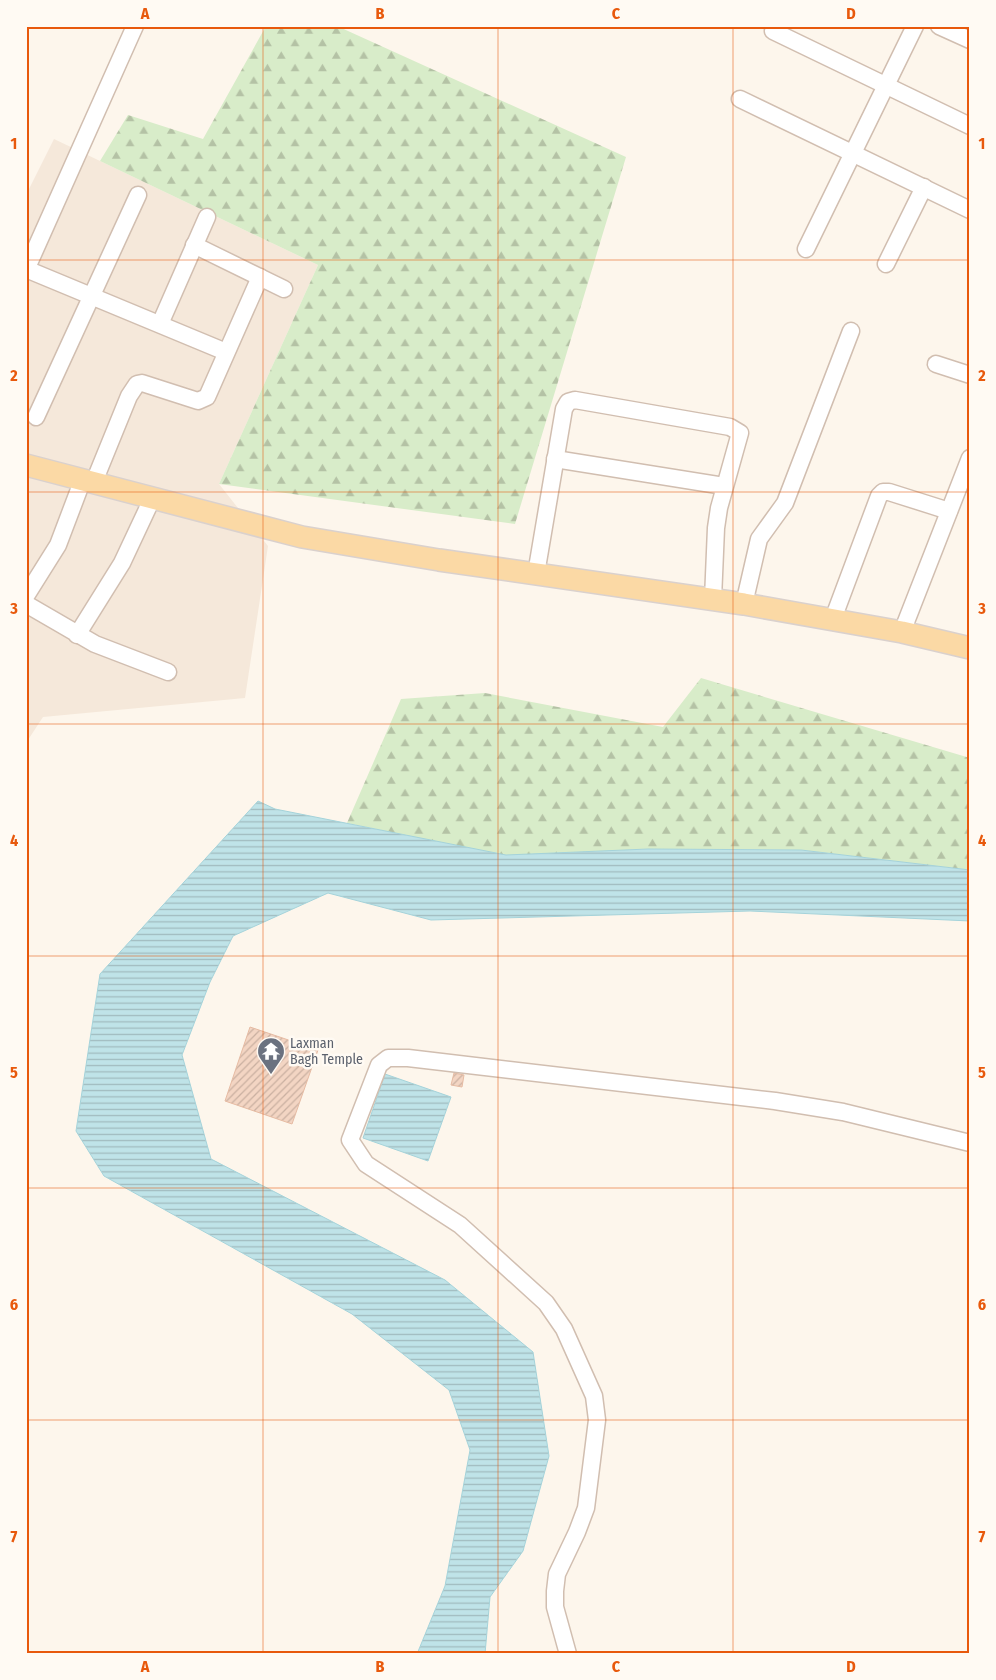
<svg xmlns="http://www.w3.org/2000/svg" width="996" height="1680" font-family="'Fira Sans Condensed',sans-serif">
	<defs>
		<pattern id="forest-firs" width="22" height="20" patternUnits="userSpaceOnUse" patternTransform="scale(1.25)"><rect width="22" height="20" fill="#d8ecc9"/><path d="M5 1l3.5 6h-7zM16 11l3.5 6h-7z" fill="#b4c2a5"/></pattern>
		<pattern id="water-rules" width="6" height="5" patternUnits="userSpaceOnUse" patternTransform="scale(1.25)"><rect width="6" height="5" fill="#bfe3e8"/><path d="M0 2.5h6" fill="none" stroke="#a0bbbe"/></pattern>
		<pattern id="building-hatch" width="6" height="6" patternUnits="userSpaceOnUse" patternTransform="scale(1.25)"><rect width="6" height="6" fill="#f3d5c3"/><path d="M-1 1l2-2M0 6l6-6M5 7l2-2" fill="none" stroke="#cab0a1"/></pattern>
	</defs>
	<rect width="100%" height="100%" fill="#fdf6ec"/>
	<path fill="#f5e8da" d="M54 139 318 265 219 484 268 546 245 698 43 717 26 743V195Z"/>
	<g fill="url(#forest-firs)">
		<path d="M266 26H337L626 157 515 524 219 484 318 265 100 161 128 115 203 139Z"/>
		<path d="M701 678 970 758V870L801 850 648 849 506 856 347 823 401 699 485 693 663 727Z"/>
	</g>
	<g fill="url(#water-rules)" stroke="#a5d3da">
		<path d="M258 801 275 809 506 855 648 849 801 850 970 870V921L750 911 431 920 328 893 233 936 210 982 182 1055 211 1159 445 1280 533 1352 549 1456 523 1551 490 1597 485 1654H417L445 1586 470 1450 449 1390 352 1314 104 1176 76 1131 100 974Z"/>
		<path d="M385 1074 451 1097 428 1161 363 1138Z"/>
	</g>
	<g fill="url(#building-hatch)" stroke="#e6bba3">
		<path d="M250 1027 318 1050 292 1124 225 1101Z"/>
		<path d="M454 1073 464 1075 462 1087 451 1085Z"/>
	</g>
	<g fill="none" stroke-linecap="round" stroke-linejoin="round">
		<g stroke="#d1beb0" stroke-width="19">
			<g id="minor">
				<path d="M939 26 970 40"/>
				<path d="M773 31 970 126"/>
				<path d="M740 99 970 210"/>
				<path d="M194 245 284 289"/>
				<path d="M806 249 915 26"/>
				<path d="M886 264 924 187"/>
				<path d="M26 269 226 352"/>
				<path d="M26 270 135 26"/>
				<path d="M160 324 207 217"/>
				<path d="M936 364 970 375"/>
				<path d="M36 417 138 195"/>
				<path d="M555 459 724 486"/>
				<path d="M94 482 129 396 137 384 142 383 198 401 207 397 260 277"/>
				<path d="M536 574 564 409 568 402 575 400 730 427 740 433 719 508 716 528 713 599"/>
				<path d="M26 596 58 545 83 479"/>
				<path d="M26 604 95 644 168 672"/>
				<path d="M744 604 759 539 785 503 851 331"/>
				<path d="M833 619 879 496 883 492H889L949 511"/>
				<path d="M902 632 970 458"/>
				<path d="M77 635 122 563 152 499"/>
				<path d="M568 1654 555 1607V1591L557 1574 577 1532 586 1508 597 1420 594 1396 564 1329 546 1303 460 1225 366 1164 350 1140 379 1065 388 1058H408L775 1101 843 1112 970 1143"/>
			</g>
		</g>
		<g stroke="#dad1cd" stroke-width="24">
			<path id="major" d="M26 465 302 537 439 560 744 604 902 632 970 648"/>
		</g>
		<use href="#minor" stroke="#fff" stroke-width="16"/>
		<use href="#major" stroke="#fbd9a5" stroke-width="21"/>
	</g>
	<path fill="none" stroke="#e8590c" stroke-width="1" stroke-opacity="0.55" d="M263 26V1654M498 26V1654M733 26V1654M26 260H970M26 492H970M26 724H970M26 956H970M26 1188H970M26 1420H970"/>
	<defs>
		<g id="temple-pin" transform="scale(1.4375)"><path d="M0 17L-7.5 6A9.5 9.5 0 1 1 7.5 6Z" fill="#6b7280" stroke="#fffaf3"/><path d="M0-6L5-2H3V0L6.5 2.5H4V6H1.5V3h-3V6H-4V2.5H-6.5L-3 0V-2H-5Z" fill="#fff"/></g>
	</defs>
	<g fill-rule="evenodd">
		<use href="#temple-pin" x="271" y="1051"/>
	</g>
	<g text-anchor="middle" stroke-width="5" stroke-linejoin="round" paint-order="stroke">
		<g font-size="14" fill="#5b616d" stroke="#fffaf3" text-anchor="start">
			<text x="290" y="1048">Laxman<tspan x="290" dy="16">Bagh Temple</tspan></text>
		</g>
	</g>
	<rect width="996" height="1680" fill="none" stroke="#fffaf3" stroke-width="55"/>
	<rect x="28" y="28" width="940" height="1624" fill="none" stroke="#e8590c" stroke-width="2"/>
	<g font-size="16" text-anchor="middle" font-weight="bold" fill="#e8590c">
		<text x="145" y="19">A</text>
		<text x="380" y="19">B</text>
		<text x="616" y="19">C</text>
		<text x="851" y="19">D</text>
		<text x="14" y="149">1</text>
		<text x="982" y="149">1</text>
		<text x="14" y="381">2</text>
		<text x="982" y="381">2</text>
		<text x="14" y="614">3</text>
		<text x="982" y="614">3</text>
		<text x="14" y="846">4</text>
		<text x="982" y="846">4</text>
		<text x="14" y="1078">5</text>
		<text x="982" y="1078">5</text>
		<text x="14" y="1310">6</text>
		<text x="982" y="1310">6</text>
		<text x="14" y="1542">7</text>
		<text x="982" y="1542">7</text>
		<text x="145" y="1672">A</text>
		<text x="380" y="1672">B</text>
		<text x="616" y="1672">C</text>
		<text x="851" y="1672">D</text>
	</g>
</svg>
